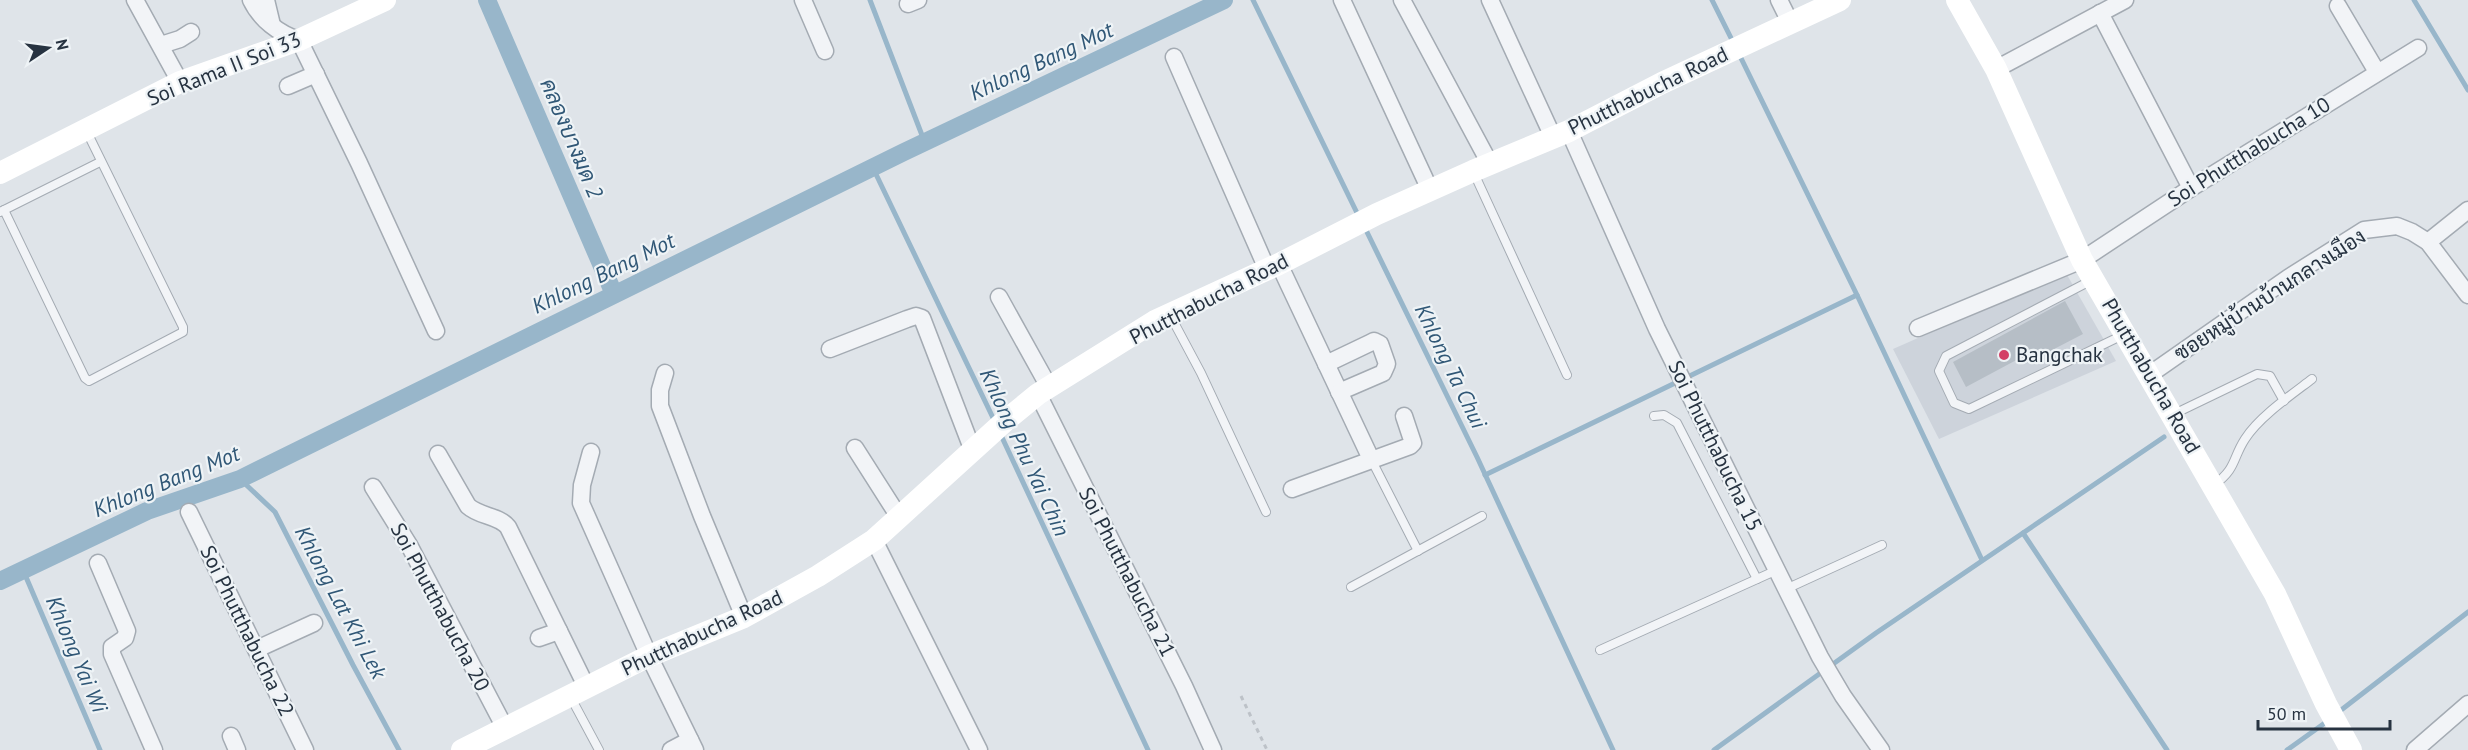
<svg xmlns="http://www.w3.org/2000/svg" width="2468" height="750" font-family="'PT Sans',Sarabun,sans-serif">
	<rect width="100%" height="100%" fill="#dfe4e9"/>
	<path fill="#cdd3db" d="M2066 273 2116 361 1939 439 1893 349Z"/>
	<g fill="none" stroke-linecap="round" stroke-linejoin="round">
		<g stroke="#98b6ca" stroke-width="5">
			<path d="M870 0 925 143"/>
			<path d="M1253 0 1359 217"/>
			<path d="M1712 0 1734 44"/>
			<path d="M2414 0 2468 90"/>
			<path d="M1738 52 1857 295 1982 560"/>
			<path d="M873 168 995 422"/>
			<path d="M1365 228 1477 457 1613 750"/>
			<path d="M1000 433 1148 750"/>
			<path d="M1485 475 1857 295"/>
			<path d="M240 479 275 512 353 665 399 750"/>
			<path d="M2023 533 2167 750"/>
			<path d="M23 570 100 750"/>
			<path d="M2336 714 2468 612"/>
			<path d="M1714 750 1876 633 2164 437"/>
			<path d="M2287 750 2329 720"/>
		</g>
		<g stroke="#98b6ca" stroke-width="18">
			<path d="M487 0 614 294"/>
			<path d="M0 581 147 511 240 479 904 152 1224 0"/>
		</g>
	</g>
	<path fill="#b6bec6" d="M2065 301 2083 334 2025 364 2022 357 1966 387 1953 362Z"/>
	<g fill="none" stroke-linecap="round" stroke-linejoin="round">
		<g stroke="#a4abb3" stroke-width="10">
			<g id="lane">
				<path d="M1473 171 1567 375"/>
				<path d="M4 210 100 162"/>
				<path d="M0 212 4 210 85 378 89 381 183 332V327L86 130"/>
				<path d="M2092 280 1946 356 1939 371 1954 403 1969 409 2123 335"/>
				<path d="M1170 315 1201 373 1266 512"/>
				<path d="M2174 414 2257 374 2270 376 2284 401"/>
				<path d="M1654 416 1664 415 1677 423 1757 579"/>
				<path d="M1371 459 1418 551"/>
				<path d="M2214 485C2237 468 2232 459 2245 439 2259 417 2291 395 2312 379"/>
				<path d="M1351 587 1482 516"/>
				<path d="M1786 589 1882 545"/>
				<path d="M1600 650 1777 570"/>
				<path d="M570 696 599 750"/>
			</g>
		</g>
		<g stroke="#a4abb3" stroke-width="19">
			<g id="street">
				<path d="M135 0 180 82"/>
				<path d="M251 0C260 19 279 34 299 40L359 163 436 331"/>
				<path d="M266 0 272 25"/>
				<path d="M803 0 825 51"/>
				<path d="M1342 0 1430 190"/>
				<path d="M1402 0 1490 164"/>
				<path d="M1490 0 1553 137"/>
				<path d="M1779 0 1790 22"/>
				<path d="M908 4 918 0"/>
				<path d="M2338 6 2377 72"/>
				<path d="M2100 13 2191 188"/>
				<path d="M161 45 180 39 191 32"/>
				<path d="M1174 57 1267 269"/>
				<path d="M1996 69 2125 0"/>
				<path d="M288 86 316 74"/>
				<path d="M1569 131 1657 329 1820 657 1843 696 1881 750"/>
				<path d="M2428 242 2468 210"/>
				<path d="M1279 264 1371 459"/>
				<path d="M999 297 1049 387"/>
				<path d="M1918 328 2082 260 2191 188 2418 48"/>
				<path d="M830 349 907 319 916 316 922 318 973 451"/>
				<path d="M1326 364 1370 343 1374 341 1380 344 1387 364 1383 373 1339 392"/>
				<path d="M665 373 660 390V406L702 516 744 617"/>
				<path d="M2149 375 2288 278 2364 230 2397 226 2412 232 2428 242 2468 295"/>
				<path d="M1038 394 1184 686 1213 750"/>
				<path d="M855 448 899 517"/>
				<path d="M591 452 582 485 581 503 649 656 695 750"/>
				<path d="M438 454 468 506C480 517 498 515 508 527L587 688"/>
				<path d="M373 487 409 545 505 728"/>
				<path d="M1292 489 1410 446 1413 443 1404 416"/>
				<path d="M189 512 305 750"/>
				<path d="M874 540 979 750"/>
				<path d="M98 563 127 631 125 638 112 647V654L154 750"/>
				<path d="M539 638 559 631"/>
				<path d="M257 649 314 623"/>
				<path d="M231 736 237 750"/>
				<path d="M671 750 690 740"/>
				<path d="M2415 750 2468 704"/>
			</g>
		</g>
		<path stroke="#bdc2c8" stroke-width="3" stroke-dasharray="4.5 4.5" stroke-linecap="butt" d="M1241 696 1267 750"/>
		<use href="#lane" stroke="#f2f4f7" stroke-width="8"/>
		<use href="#street" stroke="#f2f4f7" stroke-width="16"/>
		<g stroke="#fff" stroke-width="22">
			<path d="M1957 0 1996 69 2082 260 2275 594 2326 704 2351 750"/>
			<path d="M0 173 180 82 299 40 385 0"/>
			<path d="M462 750 649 656 744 617 818 576 874 540 1005 421 1038 394 1155 321 1279 264 1377 214 1473 171 1569 131 1662 83 1840 0"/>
		</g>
	</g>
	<circle fill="#d33f65" stroke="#eef3f6" stroke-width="2" cx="2004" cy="355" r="6"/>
	<g text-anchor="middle" stroke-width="4.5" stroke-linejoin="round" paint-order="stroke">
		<g font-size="21" fill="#273341" stroke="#eef3f6">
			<text transform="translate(224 69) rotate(-22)" y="7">Soi Rama II Soi 33</text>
			<text transform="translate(1648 91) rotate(-26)" y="7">Phutthabucha Road</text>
			<text transform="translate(2249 152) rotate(-32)" y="7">Soi Phutthabucha 10</text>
			<text transform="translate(2270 295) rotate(-33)" y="7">ซอยหมู่บ้านบ้านกลางเมือง</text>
			<text transform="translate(1209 299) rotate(-27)" y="7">Phutthabucha Road</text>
			<text transform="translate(2151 376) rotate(60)" y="7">Phutthabucha Road</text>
			<text transform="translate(1715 446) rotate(64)" y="7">Soi Phutthabucha 15</text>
			<text transform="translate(1127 572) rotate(63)" y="7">Soi Phutthabucha 21</text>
			<text transform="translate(440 607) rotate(62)" y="7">Soi Phutthabucha 20</text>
			<text transform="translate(247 631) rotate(64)" y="7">Soi Phutthabucha 22</text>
			<text transform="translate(702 633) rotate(-25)" y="7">Phutthabucha Road</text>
		</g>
		<g font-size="21" fill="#273341" stroke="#eef3f6" text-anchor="start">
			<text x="2016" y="362">Bangchak</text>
		</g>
		<g font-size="22" font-style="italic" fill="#305776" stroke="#eef3f6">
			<text transform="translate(1041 61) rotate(-25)" y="8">Khlong Bang Mot</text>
			<text transform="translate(572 138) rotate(67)" y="8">คลองบางมด 2</text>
			<text transform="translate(603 273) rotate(-26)" y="8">Khlong Bang Mot</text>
			<text transform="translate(1451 366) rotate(64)" y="8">Khlong Ta Chui</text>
			<text transform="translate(1025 452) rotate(65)" y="8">Khlong Phu Yai Chin</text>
			<text transform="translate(166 481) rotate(-22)" y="8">Khlong Bang Mot</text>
			<text transform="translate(341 602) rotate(62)" y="8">Khlong Lat Khi Lek</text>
			<text transform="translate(77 654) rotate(67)" y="8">Khlong Yai Wi</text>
		</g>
	</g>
	<g transform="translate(48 48) rotate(77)" stroke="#eef3f6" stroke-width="4.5" paint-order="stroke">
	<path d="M0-4.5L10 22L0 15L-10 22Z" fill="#273341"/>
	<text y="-9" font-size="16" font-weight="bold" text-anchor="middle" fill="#273341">N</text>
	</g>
	<path d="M2258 720v9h132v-9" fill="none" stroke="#273341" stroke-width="3"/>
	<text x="2267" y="720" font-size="18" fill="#273341" stroke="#eef3f6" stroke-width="4.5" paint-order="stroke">50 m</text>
</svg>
